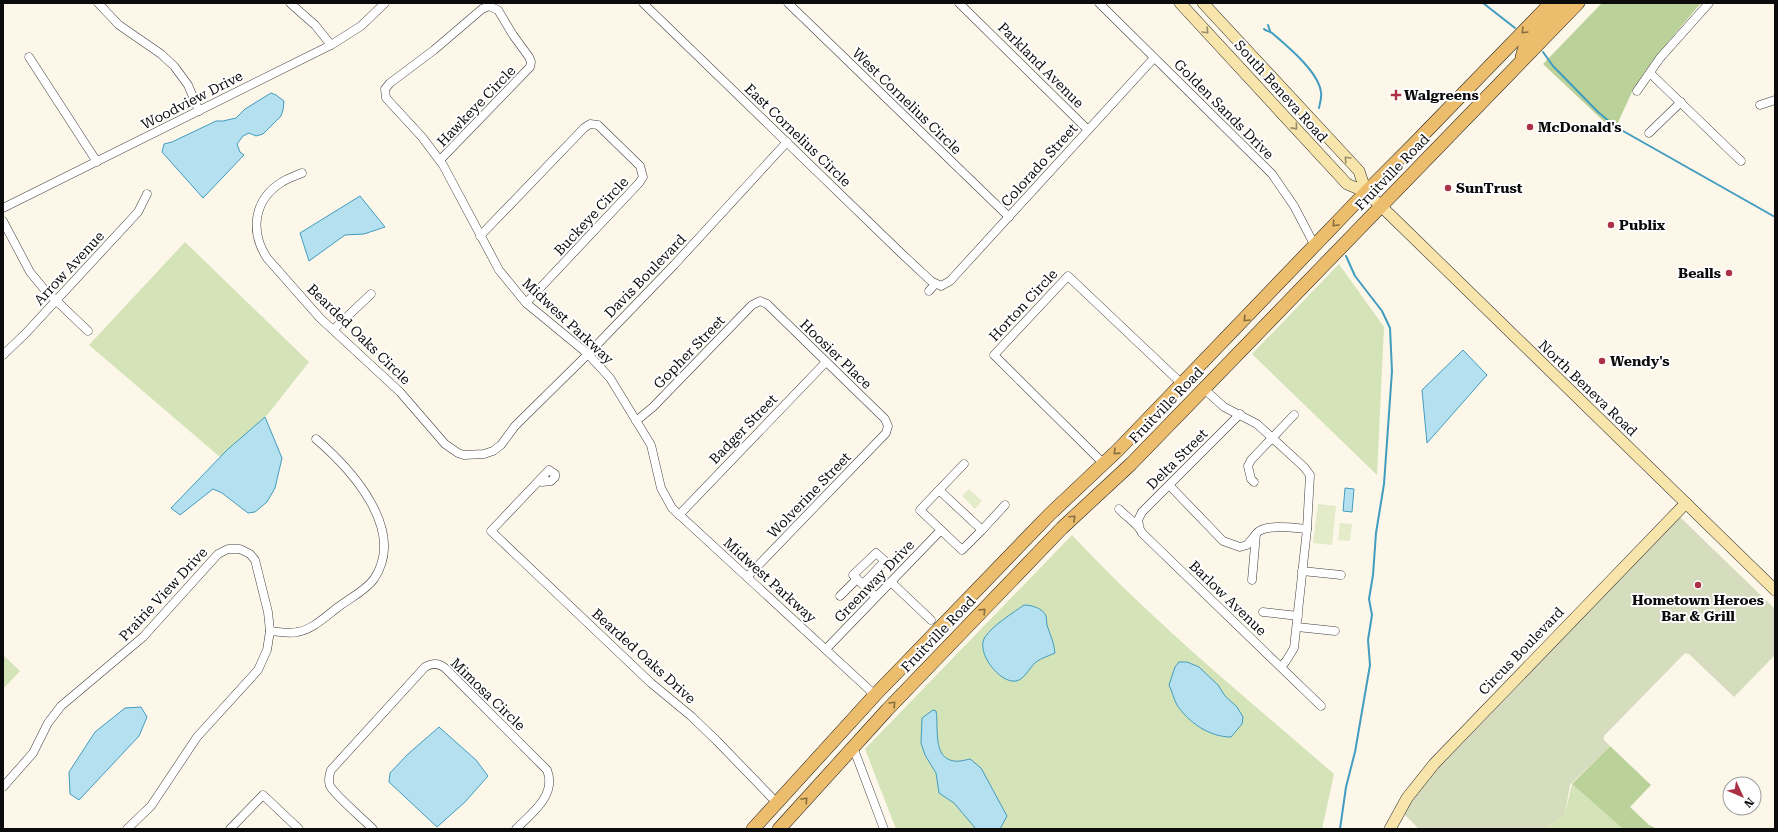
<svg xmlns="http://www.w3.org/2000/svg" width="1778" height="832" font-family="'Roboto Serif',serif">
	<rect width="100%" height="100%" fill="#fdf7ea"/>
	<g fill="#d4e3b8">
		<path d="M185 242 309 362 268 414 220 457 89 345Z"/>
		<path d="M1339 264 1384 327 1377 475 1252 354Z"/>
		<path d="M1072 535C1153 622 1245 697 1334 774L1322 829H896L865 749Z"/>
		<path d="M3 655 20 671 3 689Z"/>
		<path d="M1572 784 1623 829H1546L1565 814Z"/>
	</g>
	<g fill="#bad299">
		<path d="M1602 3H1701L1657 55 1644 73 1632 92 1614 131 1543 64Z"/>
		<path d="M1610 746 1651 785 1630 807 1649 825 1657 829H1623L1572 784Z"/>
	</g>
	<path fill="#d6dcbe" d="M1679 516 1775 609V655L1734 697 1689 654 1685 653 1604 736V740L1610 746 1570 785 1565 814 1546 829H1419L1404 814 1426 779Z"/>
	<g fill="#e4ebc9">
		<path d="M969 489 982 501 975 509 962 496Z"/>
		<path d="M1318 504 1336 506 1332 545 1313 543Z"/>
		<path d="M1340 523 1352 524 1350 541 1338 540Z"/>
	</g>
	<g fill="#b4e0ef" stroke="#429cbf">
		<path d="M271 93 276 95 284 101 283 110 281 116 263 134 256 136 249 133 243 136 237 144 240 152 244 155 203 198 162 152 164 144 172 142 216 121H223L236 118 245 109Z"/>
		<path d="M360 196 385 227 364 234 345 235 309 261 300 233Z"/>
		<path d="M1463 350 1487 375 1427 443 1422 390Z"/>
		<path d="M265 417 282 458 275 488 267 502 255 512 248 513 222 493 213 489 180 515 171 508 227 450Z"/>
		<path d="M1345 488 1354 489 1352 512 1343 511Z"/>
		<path d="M1024 605C1031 605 1043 608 1046 616 1047 620 1046 624 1048 628 1051 637 1054 643 1055 653 1049 656 1041 658 1036 662 1030 667 1024 680 1016 681 1000 684 975 652 985 637 993 625 1013 613 1024 605Z"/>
		<path d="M1179 662H1187L1199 667 1218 685 1225 696 1237 707 1243 717 1242 724 1231 737C1210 737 1189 723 1177 705 1174 700 1172 691 1169 685L1175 667Z"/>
		<path d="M141 707 147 717 139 736 79 800 70 794 69 772 95 732 125 708Z"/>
		<path d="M933 710 936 711C939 727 932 758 954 761 959 762 965 760 970 759L981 768 1007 816 1000 829H976L954 803 939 793 936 773 925 755 921 743 922 718Z"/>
		<path d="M439 727 476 760 488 776 465 802 437 827 389 782 390 773 408 754Z"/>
	</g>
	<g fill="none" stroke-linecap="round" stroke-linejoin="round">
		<g stroke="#429cbf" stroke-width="2">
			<path d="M1483 3 1515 28"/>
			<path d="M1268 25 1270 31"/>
			<path d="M1264 29C1266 31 1269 31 1272 33 1287 46 1318 71 1321 92 1322 97 1320 103 1319 108"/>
			<path d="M1543 52 1553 66 1598 112 1616 127 1775 217"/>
			<path d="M1340 829 1346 787 1355 752 1370 665 1368 640 1372 615 1369 599 1373 575 1376 533 1384 484 1392 371 1390 328 1382 311 1355 276 1346 256"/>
		</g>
		<g stroke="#3e3e3e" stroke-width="9">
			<g id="street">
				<path d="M98 3 119 25 161 54 174 66 188 85 199 111"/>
				<path d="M290 3 315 25 331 45"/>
				<path d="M643 3 901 253 931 281 941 286 950 281 1154 58"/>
				<path d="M788 3 1009 217"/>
				<path d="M959 3 1088 130"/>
				<path d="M1099 3 1272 174 1294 206 1315 246"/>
				<path d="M29 57 97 162"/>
				<path d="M1650 73 1741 161"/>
				<path d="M1637 91 1660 58 1709 3"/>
				<path d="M1760 105 1775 100"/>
				<path d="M1649 133 1681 102"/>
				<path d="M440 160 530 67 531 62 529 57 513 35 498 10 489 6 482 9 434 50 390 83 385 89 386 98 422 137 443 165 499 270 526 303 588 354 610 378 651 445 661 488 672 508 875 695"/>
				<path d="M302 173C295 176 288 178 282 182 253 200 250 232 267 258L320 318 400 392 445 444 458 453 464 455 484 454 493 451 501 445 515 426 588 354 674 265 787 142"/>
				<path d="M3 208 331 45 361 26 385 3"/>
				<path d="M3 221 30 272 44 289 88 331"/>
				<path d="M480 236 584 128 590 124 598 125 640 166 643 177 639 183 526 303"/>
				<path d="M929 291 935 284"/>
				<path d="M333 330 371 294"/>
				<path d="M3 355 26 333 138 212 147 194"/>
				<path d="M1204 389 1224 407 1257 424 1304 467 1310 475 1307 529 1294 648 1286 661 1281 667"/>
				<path d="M636 421 653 407 752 305 760 301 767 304 885 419 888 426 886 433 747 577"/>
				<path d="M1104 464 994 355 1068 276 1182 384"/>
				<path d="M540 480 542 482 551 481 555 477V474L549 470 491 531 651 683 691 716 717 741 777 803"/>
				<path d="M1254 482 1251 479 1248 466 1251 460 1294 415"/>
				<path d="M1170 486 1223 541 1240 547 1247 545 1256 534"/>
				<path d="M939 490 982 530 962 550 920 510Z"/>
				<path d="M939 490 964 464"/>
				<path d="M1119 509C1127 518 1138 523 1142 533L1321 706"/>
				<path d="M679 515 826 362"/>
				<path d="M1139 525 1138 520 1142 512 1240 414"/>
				<path d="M982 530 1005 505"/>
				<path d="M1302 571 1341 575"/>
				<path d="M1252 580 1256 534C1264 523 1295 528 1307 529"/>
				<path d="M891 582 931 620"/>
				<path d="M863 584 885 561 876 553 853 575 876 597"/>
				<path d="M840 596 857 579"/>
				<path d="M1263 612 1298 616"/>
				<path d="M1297 627 1335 631"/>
				<path d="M270 631C279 632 289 634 297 632 313 630 328 614 341 605 352 597 366 590 374 579 407 530 351 469 316 439"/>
				<path d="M826 649 941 530"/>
				<path d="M853 747 884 829"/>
				<path d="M3 787 33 753 48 723 61 706 143 637 218 554 228 549H240L250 554 255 560 268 612 270 631 267 650 258 670 197 737 151 806 127 829"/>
				<path d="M230 829 263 795 299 829"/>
				<path d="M373 829C364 820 335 795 330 786 328 780 329 775 331 770L425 667C432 663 439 663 445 668L547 770C557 795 532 813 516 829"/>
			</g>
		</g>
		<g stroke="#2d2d2d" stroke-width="12">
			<g id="secondary">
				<path d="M1180 3 1347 184 1366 192 1381 206 1775 590"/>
				<path d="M1203 3 1359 171 1366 192"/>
				<path d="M1390 829 1407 798 1434 764 1686 503"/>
			</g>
		</g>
		<g stroke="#1c1c1c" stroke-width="14">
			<g id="primary">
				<path d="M1522 57 1526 43 1564 3"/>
				<path d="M753 829 875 695 1050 514 1118 450 1366 192 1412 146 1551 3"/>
				<path d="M779 829 887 710 1062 528 1131 464 1578 3"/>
			</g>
		</g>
		<use href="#street" stroke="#fff" stroke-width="8"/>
		<use href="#secondary" stroke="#f7e5ab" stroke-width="11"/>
		<use href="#primary" stroke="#ebbd6c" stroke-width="13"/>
	</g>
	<defs><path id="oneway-chevron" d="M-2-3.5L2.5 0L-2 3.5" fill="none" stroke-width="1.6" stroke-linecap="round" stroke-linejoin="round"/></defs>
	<g stroke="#998e6b">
		<use href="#oneway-chevron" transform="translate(1206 31) rotate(47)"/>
		<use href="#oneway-chevron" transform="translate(1295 127) rotate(48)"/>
		<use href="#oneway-chevron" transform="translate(1347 159) rotate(-134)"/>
	</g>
	<g stroke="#866d40">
		<use href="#oneway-chevron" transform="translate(1524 31) rotate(134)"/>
		<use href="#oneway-chevron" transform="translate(1335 224) rotate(133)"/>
		<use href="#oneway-chevron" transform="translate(1246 319) rotate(134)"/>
		<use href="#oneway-chevron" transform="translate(1116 452) rotate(136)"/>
		<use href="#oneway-chevron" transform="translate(1073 518) rotate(-43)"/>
		<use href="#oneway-chevron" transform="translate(983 611) rotate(-46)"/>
		<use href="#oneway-chevron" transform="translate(893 704) rotate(-46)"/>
		<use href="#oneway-chevron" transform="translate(805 800) rotate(-47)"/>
	</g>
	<g fill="#ac3146" stroke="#fff" stroke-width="1.5">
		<path d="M1394 89h4v4h4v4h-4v4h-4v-4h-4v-4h4z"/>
		<circle cx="1530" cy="127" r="4"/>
		<circle cx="1448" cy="188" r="4"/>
		<circle cx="1611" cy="225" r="4"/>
		<circle cx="1729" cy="273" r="4"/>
		<circle cx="1602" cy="361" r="4"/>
		<circle cx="1698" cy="585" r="4"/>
	</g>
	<g text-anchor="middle" stroke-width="4" stroke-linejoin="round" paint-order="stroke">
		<g font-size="14" fill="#0b0b0b" stroke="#fff">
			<text transform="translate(1041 65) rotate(45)" y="5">Parkland Avenue</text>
			<text transform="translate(1281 91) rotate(48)" y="5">South Beneva Road</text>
			<text transform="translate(192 100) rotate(-27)" y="5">Woodview Drive</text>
			<text transform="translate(907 101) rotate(44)" y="5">West Cornelius Circle</text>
			<text transform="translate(476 106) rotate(-46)" y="5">Hawkeye Circle</text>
			<text transform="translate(1224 109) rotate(45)" y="5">Golden Sands Drive</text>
			<text transform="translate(798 135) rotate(44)" y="5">East Cornelius Circle</text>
			<text transform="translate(1039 165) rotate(-48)" y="5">Colorado Street</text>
			<text transform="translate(1392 172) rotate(-46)" y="5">Fruitville Road</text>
			<text transform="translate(591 216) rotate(-47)" y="5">Buckeye Circle</text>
			<text transform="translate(69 268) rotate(-47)" y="5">Arrow Avenue</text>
			<text transform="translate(645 276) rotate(-46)" y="5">Davis Boulevard</text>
			<text transform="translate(1023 305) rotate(-47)" y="5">Horton Circle</text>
			<text transform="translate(568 321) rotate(43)" y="5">Midwest Parkway</text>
			<text transform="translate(359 334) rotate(44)" y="5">Bearded Oaks Circle</text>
			<text transform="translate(689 352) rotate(-46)" y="5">Gopher Street</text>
			<text transform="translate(836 354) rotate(44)" y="5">Hoosier Place</text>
			<text transform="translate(1588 388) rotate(44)" y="5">North Beneva Road</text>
			<text transform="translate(1166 405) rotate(-46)" y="5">Fruitville Road</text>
			<text transform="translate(743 429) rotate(-46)" y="5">Badger Street</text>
			<text transform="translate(1177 459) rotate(-45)" y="5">Delta Street</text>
			<text transform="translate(809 495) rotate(-46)" y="5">Wolverine Street</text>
			<text transform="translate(770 580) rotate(42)" y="5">Midwest Parkway</text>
			<text transform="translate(874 581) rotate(-46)" y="5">Greenway Drive</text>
			<text transform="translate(163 594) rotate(-47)" y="5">Prairie View Drive</text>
			<text transform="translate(1228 598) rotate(44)" y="5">Barlow Avenue</text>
			<text transform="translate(938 634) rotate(-46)" y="5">Fruitville Road</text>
			<text transform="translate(1521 651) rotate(-46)" y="5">Circus Boulevard</text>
			<text transform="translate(644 656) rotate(42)" y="5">Bearded Oaks Drive</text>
			<text transform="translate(488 694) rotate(44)" y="5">Mimosa Circle</text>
		</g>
		<g font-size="14" font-weight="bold" fill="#0b0b0b" stroke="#fff" text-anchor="start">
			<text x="1404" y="100">Walgreens</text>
			<text x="1538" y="132">McDonald's</text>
			<text x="1456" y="193">SunTrust</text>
			<text x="1619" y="230">Publix</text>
			<text x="1721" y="278" text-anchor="end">Bealls</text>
			<text x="1610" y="366">Wendy's</text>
			<text x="1698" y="605" text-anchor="middle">Hometown Heroes<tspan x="1698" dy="16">Bar &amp; Grill</tspan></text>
		</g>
	</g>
	<rect width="1778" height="832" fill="none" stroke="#0b0b0b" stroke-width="8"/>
	<g transform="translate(1742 796) rotate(134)"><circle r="19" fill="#ffffff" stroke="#9d9d9d"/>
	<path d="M0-3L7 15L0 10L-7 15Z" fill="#ac3146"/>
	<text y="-6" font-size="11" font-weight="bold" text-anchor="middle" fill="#0b0b0b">N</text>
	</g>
</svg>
